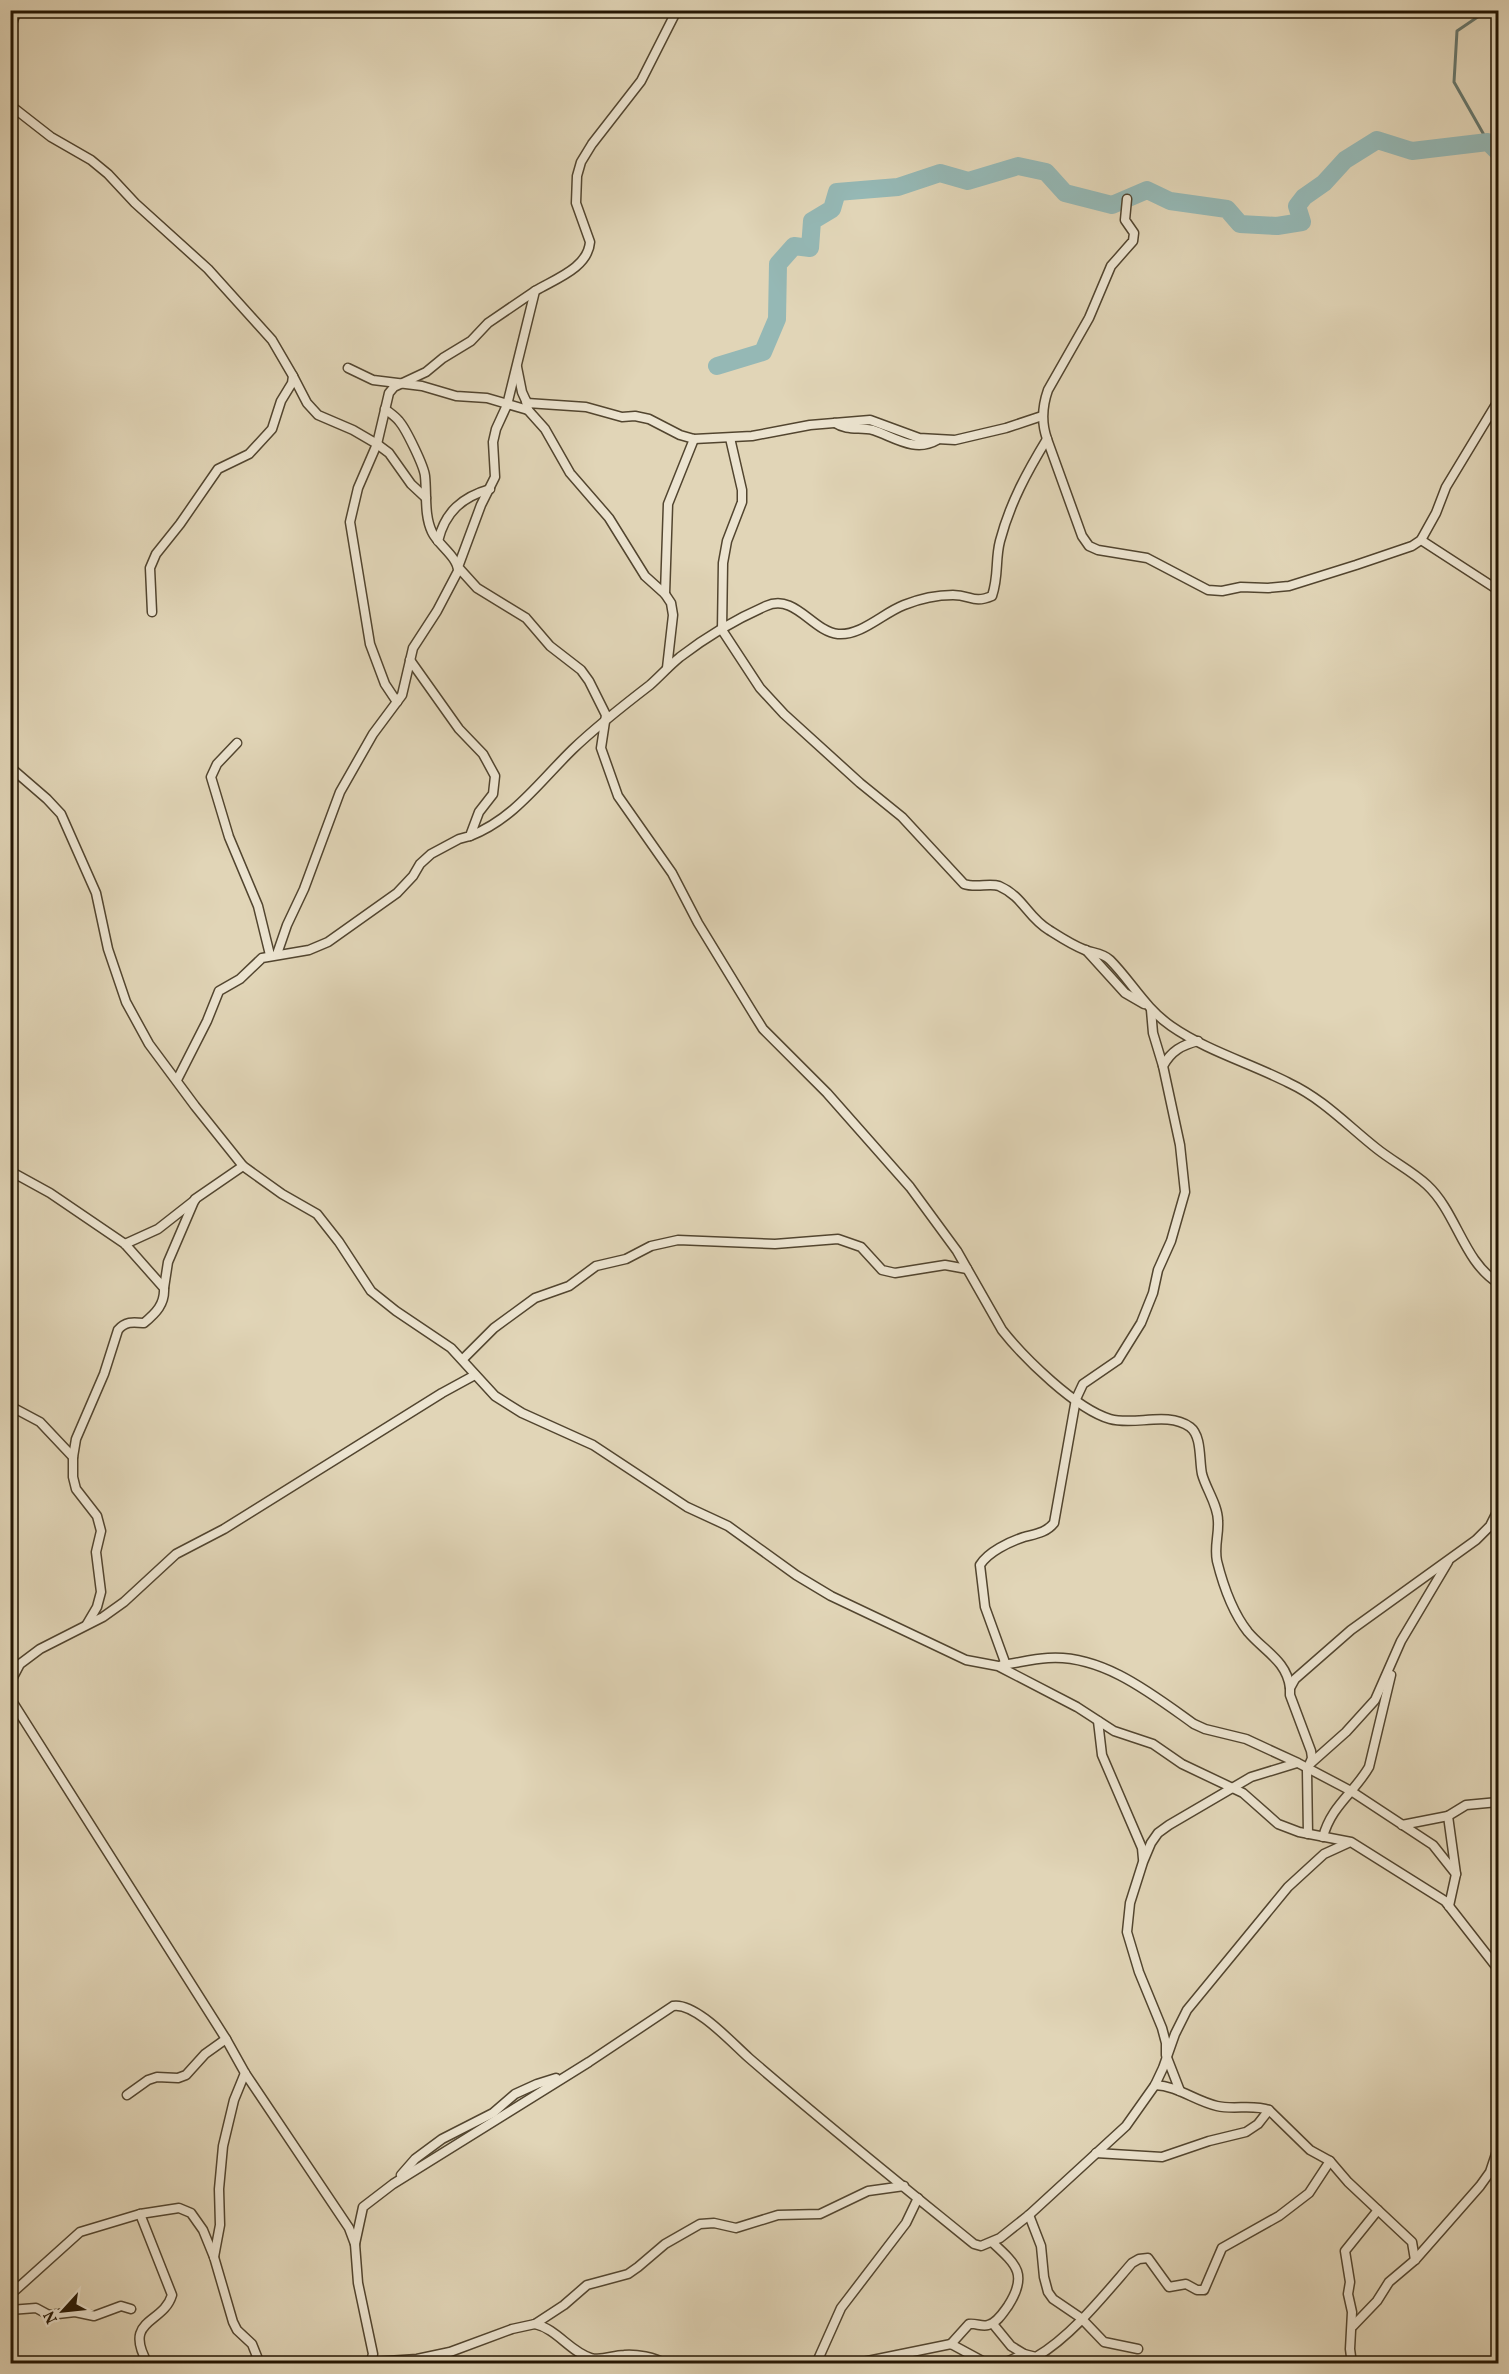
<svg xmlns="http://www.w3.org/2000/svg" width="1509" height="2374" font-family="Vollkorn,serif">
	<rect width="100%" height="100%" fill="#e1d5b7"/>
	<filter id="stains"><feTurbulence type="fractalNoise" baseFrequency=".00333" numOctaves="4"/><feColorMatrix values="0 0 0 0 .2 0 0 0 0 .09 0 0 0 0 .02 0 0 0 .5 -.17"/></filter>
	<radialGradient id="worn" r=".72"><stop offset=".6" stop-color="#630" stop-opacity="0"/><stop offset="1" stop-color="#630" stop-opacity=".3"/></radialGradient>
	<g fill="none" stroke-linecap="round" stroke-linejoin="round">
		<path stroke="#67776d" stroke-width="3" d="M1483 10 1482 14 1457 31 1454 82 1488 142"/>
		<path stroke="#95b8b5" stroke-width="18" d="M717 366 763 352 777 319 778 264 794 246 810 248 812 221 832 209 837 192 898 187 940 173 968 181 1018 166 1046 172 1065 193 1112 205 1147 190 1170 201 1227 209 1240 224 1277 226 1302 222 1297 206 1304 197 1324 183 1345 160 1377 140 1412 151 1488 142 1498 152"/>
		<g stroke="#52452f" stroke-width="11">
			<g id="street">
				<path d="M677 10 641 81 592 144 581 162 577 176 576 203 590 242C588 268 555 279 535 291L507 405 496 429 493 442 495 477 481 505 458 567 477 588 526 618 550 646 581 670 589 681 606 715 601 748 618 796 672 873 698 923 753 1013 763 1029 827 1093 910 1187 957 1251 1002 1330C1024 1358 1076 1409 1110 1419 1135 1426 1167 1411 1190 1427 1202 1436 1199 1460 1202 1474 1206 1489 1218 1505 1218 1521 1219 1535 1214 1546 1217 1561 1223 1585 1233 1613 1248 1632 1264 1651 1287 1661 1290 1688"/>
				<path d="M10 29 17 10"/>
				<path d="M10 105 51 137 91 160 108 174 135 203 208 269 272 340 293 376 292 383 281 401 272 429 249 454 218 469 180 524 156 554 150 568 152 612"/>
				<path d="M1127 199 1125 220 1134 233 1133 241 1111 266 1089 318 1048 390C1042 407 1041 422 1047 439L1082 536 1089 546 1098 550 1147 558 1208 590 1222 591 1241 587 1268 588 1289 586 1356 565 1412 546 1421 540 1436 513 1446 487 1498 401"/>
				<path d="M517 367 522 392 527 403 586 407 622 417 635 416 649 419 680 435 694 439 752 436 810 425 870 420 919 438 955 440 1006 428 1042 416"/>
				<path d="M348 368 373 380 422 386 456 396 487 398 528 410"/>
				<path d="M293 376 307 403 318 415 353 430 377 444 389 453 411 484 426 498"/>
				<path d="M526 401 528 410 545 429 570 473 609 518 645 576 665 594 671 603 673 615 667 668"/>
				<path d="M835 423C847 431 859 427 873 430 894 437 915 453 937 440"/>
				<path d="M730 438 742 490V502L727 541 723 563 722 630 760 688 784 714 860 783 902 817 964 884C975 888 990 883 999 886 1024 897 1027 917 1049 930 1060 937 1072 945 1085 950 1093 953 1103 953 1110 960 1131 981 1145 1008 1171 1026 1207 1051 1250 1063 1289 1083 1323 1099 1347 1125 1376 1148 1392 1161 1412 1171 1427 1185 1457 1213 1463 1261 1498 1283"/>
				<path d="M1421 540 1498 590"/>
				<path d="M438 541C445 512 462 497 490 489"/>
				<path d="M665 594 668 504 694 439"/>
				<path d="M397 702 385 684 370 644 350 522 358 488 377 444 389 393 394 387 426 372 443 358 471 341 488 323 535 291"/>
				<path d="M237 743 217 764 211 777 229 837 258 906 270 955"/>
				<path d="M10 767 47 799 61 814 96 893 108 949 126 1002 149 1044 195 1106 243 1166 282 1194 317 1214 339 1242 371 1291 396 1311 451 1348 495 1396 522 1413 593 1445 687 1507 728 1526 796 1575 831 1596 966 1660 998 1666 1077 1707 1114 1731 1153 1744 1182 1764 1243 1793 1278 1824 1299 1832 1351 1842 1445 1901 1498 1969"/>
				<path d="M470 836C514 819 540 781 573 749 597 726 624 705 650 685 660 676 669 666 680 657 706 637 736 619 766 606 795 593 812 631 838 634 861 636 883 613 904 605 919 599 936 595 953 595 971 595 973 604 992 596 999 575 995 560 1000 541 1010 503 1027 472 1047 439"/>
				<path d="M1086 950 1125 993 1144 1004"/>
				<path d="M277 954 287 925 304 889 340 792 373 734 402 695 413 648 437 611 458 571C458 557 438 545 432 532 424 515 427 495 425 476 424 466 406 429 399 421 395 416 390 413 385 409"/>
				<path d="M1151 1010 1153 1033 1163 1066"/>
				<path d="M177 1080 207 1021 219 991 240 979 262 958 309 950 328 942 397 893 413 876 420 864 431 854 459 839 470 836 479 812 493 794 495 776 483 754 459 729 410 660"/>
				<path d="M10 1171 50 1193 125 1244 164 1288C165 1304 156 1313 144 1323 133 1322 125 1321 118 1330L104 1374 76 1439 73 1457V1477L76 1489 97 1516 101 1531 96 1552 101 1592 97 1607 87 1624"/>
				<path d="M125 1244 158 1229 195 1200"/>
				<path d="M164 1288 168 1262 195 1199 243 1166"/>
				<path d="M463 1359 494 1328 535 1298 569 1286 596 1266 626 1259 651 1246 678 1240 775 1244 838 1239 861 1247 882 1270 895 1273 945 1265 967 1269"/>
				<path d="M10 1406 40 1422 73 1457"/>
				<path d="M1002 1665C1017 1663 1032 1659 1048 1658 1102 1654 1152 1694 1194 1724L1205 1729 1246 1739 1298 1763 1351 1791 1433 1845 1456 1874"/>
				<path d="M1006 1665 985 1607 980 1565C988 1552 1009 1542 1024 1537 1035 1534 1046 1533 1054 1523L1076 1399 1083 1384 1118 1360 1141 1323 1153 1293 1158 1270 1171 1241 1185 1192 1180 1145 1163 1066C1171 1051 1182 1045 1198 1041"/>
				<path d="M10 1683 20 1664 40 1649 103 1617 124 1602 176 1554 224 1529 442 1393 475 1375"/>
				<path d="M10 1698 226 2039 245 2073 349 2228 355 2244"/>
				<path d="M1098 1721 1102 1755 1142 1848 1143 1859"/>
				<path d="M1310 1764 1346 1732 1375 1700 1401 1641 1448 1562"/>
				<path d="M1402 1825 1448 1816"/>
				<path d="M1308 1834 1307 1770 1312 1758 1311 1751 1290 1695V1688L1295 1679 1351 1630 1476 1540 1490 1526 1498 1510"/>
				<path d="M1323 1837C1331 1806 1354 1793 1369 1767L1391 1675"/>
				<path d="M1449 1906 1456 1874 1448 1816 1466 1805 1498 1802"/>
				<path d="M1155 2085C1178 2086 1195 2101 1217 2106 1234 2110 1253 2104 1269 2110L1310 2150 1330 2161 1348 2182 1412 2242 1415 2260"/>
				<path d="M1180 2091 1166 2055V2043L1162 2028 1139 1972 1127 1932 1130 1903 1143 1862 1151 1843 1158 1833 1169 1825 1251 1777 1297 1763"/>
				<path d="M127 2095 148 2080 157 2077 178 2078 186 2075 205 2054 226 2039"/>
				<path d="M1096 2153 1162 2157 1209 2141 1246 2132 1258 2124 1269 2110"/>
				<path d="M401 2175 415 2159 442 2139 493 2113 515 2094 537 2084 556 2078"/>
				<path d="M140 2214 172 2295C163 2325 122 2318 148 2364"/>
				<path d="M1029 2215 1041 2246 1044 2277 1048 2292 1053 2299 1081 2318 1104 2342 1138 2349"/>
				<path d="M214 2257 220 2225 219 2189 223 2146 234 2100 245 2073"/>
				<path d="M10 2295 80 2232 140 2214 179 2208 191 2213 203 2230 214 2257 233 2322 237 2330 252 2344 260 2364"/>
				<path d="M10 2310 36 2308 49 2315 75 2312 94 2316 121 2306 131 2309"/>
				<path d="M535 2324C557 2329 570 2352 591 2358 602 2361 613 2355 624 2355 636 2354 655 2357 665 2364"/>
				<path d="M993 2324 1011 2346 1024 2354"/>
				<path d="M1353 2326 1377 2301 1389 2282 1415 2260 1480 2186 1490 2172 1498 2148"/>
				<path d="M951 2344 969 2324C976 2323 982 2327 988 2325 997 2323 1003 2313 1008 2306 1028 2275 1017 2265 993 2243"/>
				<path d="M372 2362 417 2359 450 2352 512 2329 535 2324 564 2305 587 2285 628 2274 638 2267 665 2244 700 2224 714 2223 736 2228 778 2215 820 2214 868 2191 904 2186"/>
				<path d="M370 2364 373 2354 358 2283 355 2244 363 2207 393 2184 589 2062 673 2006C695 2002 732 2043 749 2058 823 2122 899 2183 974 2244L981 2246 1000 2238 1029 2215 1126 2126 1155 2085 1163 2068 1175 2034 1187 2010 1288 1887 1324 1854 1348 1843"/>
				<path d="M816 2364 841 2308 906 2223 918 2198"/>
				<path d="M853 2364 951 2344 988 2364"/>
				<path d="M1002 2364 1024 2354 1036 2357C1072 2336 1105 2294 1132 2263L1139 2259 1148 2258 1169 2287 1186 2284 1197 2290H1204L1222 2248 1279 2216 1309 2193 1330 2161"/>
				<path d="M1352 2364 1350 2349 1352 2312 1348 2294 1350 2282 1345 2251 1378 2210"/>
			</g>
		</g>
		<use href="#street" stroke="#ece4d0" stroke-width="8"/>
	</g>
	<rect width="1509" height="2374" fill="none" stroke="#e1d5b7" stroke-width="36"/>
	<rect x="12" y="12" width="1485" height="2350" fill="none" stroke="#231502" stroke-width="3"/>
	<rect x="18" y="18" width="1473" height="2338" fill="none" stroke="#231502" stroke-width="1.5"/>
	<g transform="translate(63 2311) rotate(243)" stroke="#ece4d0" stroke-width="4.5" paint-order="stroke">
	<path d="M0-4.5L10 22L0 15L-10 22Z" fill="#231502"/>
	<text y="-9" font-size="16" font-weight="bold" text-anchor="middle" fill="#231502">N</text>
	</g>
	<rect width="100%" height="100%" filter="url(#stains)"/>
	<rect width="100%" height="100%" fill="url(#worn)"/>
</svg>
